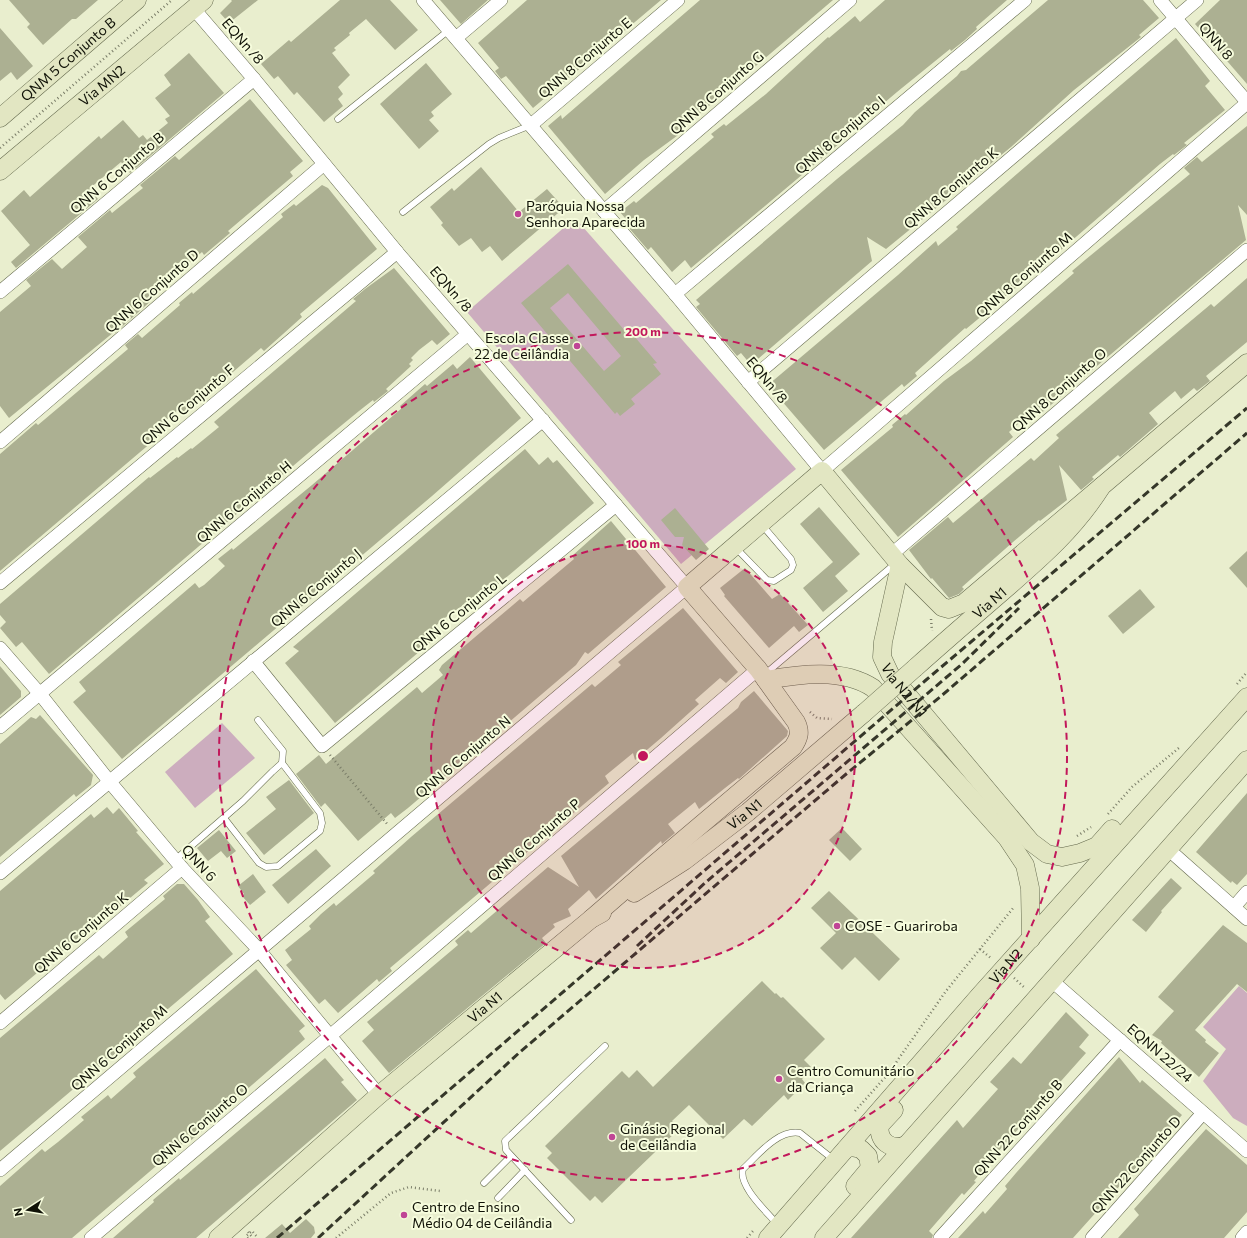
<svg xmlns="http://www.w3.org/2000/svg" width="1247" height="1238" font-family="Commissioner,sans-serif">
	<rect width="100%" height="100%" fill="#e9eece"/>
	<g fill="#ccadbe">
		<path d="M575 218 796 469 681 564 467 312Z"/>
		<path d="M222 723 255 758 195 808 165 772Z"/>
		<path d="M1239 986 1247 993V1126L1233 1118 1203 1081 1226 1049 1203 1027Z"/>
	</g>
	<g fill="#acb092" fill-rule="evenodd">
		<path d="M9 0H98L76 19H72L43 45 27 27 30 24Z"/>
		<path d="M231 0H258L229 23 220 13 232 1Z"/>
		<path d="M340 0H390L418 30 395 50 366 19 349 33 350 35 334 48 336 50 332 53 350 75 338 87 343 94 338 99 343 106 324 122 297 92 294 95 278 76 274 79 261 64 289 40 291 42Z"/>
		<path d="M440 0H488L461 24Z"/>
		<path d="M527 0H661L533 108 506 76 501 79 495 71 499 68 478 43Z"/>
		<path d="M700 0H833L696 117 683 128 685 130 644 160 605 194 548 126 561 115 562 119Z"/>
		<path d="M885 0H1007L976 27 977 29 965 40 951 51 950 49 897 92 844 137H847L691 268 685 260 672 272 651 247 648 250 622 220 625 218 620 212 634 201 636 203 714 137 711 134 724 124 726 126 766 94 828 37 829 38 855 16 860 22Z"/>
		<path d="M1048 0H1143L1159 18 1139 35 1141 37 1074 90 1011 147 886 249 867 237 872 261 751 365 741 353 737 356 696 307 700 304 696 300 837 179 903 125 915 112 957 76 961 71 966 70Z"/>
		<path d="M1220 0H1247V84L1195 24Z"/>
		<path d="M0 28 33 66 17 80 11 72 0 81Z"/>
		<path d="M1176 38 1210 81 1205 86 1225 110 1184 143 1187 145 1174 155 1173 154 1160 164 1046 263 966 329 965 328 915 373 917 376 904 387 902 384 824 450 768 385 898 275 936 241 938 246 958 229 956 227 1040 154Z"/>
		<path d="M189 53 224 93 130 173 121 162 89 189 98 199 16 268 11 262 30 245 1 211 24 190 30 197 99 136 101 139 123 120 139 138 143 135 147 140 168 123 165 119 170 116 155 98 171 85 164 75Z"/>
		<path d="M426 63 452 94 431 112 434 116 429 120 439 131 419 149 380 104Z"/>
		<path d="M250 99 303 161 290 172 293 176 228 231 230 233 204 255 202 252 164 285 152 297 153 299 115 333 114 332 9 418 0 406V312L31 286 26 280 52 259 62 269 87 247 78 237 110 210 112 213 133 196 143 188 140 185 175 156 179 160Z"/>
		<path d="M1247 126V215L1238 205 1246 240 1052 404 1039 415 1034 410 1009 432 1013 437 898 537 841 470 893 427 892 425 905 414 906 415 944 381 971 361 1023 317 1074 273 1072 271 1085 260 1190 174 1184 168 1197 157 1202 162Z"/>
		<path d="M481 167 519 212 547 189 564 208 502 261 490 246 482 252 471 238 459 246 441 225 443 223 430 207 452 188 454 191Z"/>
		<path d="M322 185 328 188 377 249 300 314 302 317 264 351 261 348 184 414 178 410 153 431 159 436 0 571V454L36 423 38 425 128 349 125 345 138 334 142 338 180 305 179 303 192 292 193 294 283 217 281 214 294 204 296 206Z"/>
		<path d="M568 264 631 338 634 336 657 363 653 364 661 374 631 399 635 404 620 416 617 412 615 414 521 303ZM568 293 621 356 604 371 550 308Z"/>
		<path d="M394 268 450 334 437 345 432 340 419 350 411 358 413 360 409 364 411 366 386 389 388 391 374 402 373 400 359 411 320 443 49 674 22 642 16 647 0 628 6 622 0 615V604L149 477 150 478 177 457 178 458 191 448 192 449 219 427 214 422 356 301 353 299 365 289Z"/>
		<path d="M1247 278V342L1206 376 1210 381 1197 391 1194 388 1181 399 1175 391 1149 413 1158 424 1120 457 1118 455 1092 477 1094 479 1081 490 1059 465 1067 500 1040 521 1039 520 1013 542 962 587 964 589 959 594 949 598 932 578 931 579 909 550 948 517 953 523 1031 458 1034 461 1059 438 1056 435 1137 366 1211 304 1214 307Z"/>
		<path d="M470 357 521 418 432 496 122 759 73 702 86 691 79 682 195 583 199 588 204 585 225 566 218 559 232 548 233 550 312 485 402 408 400 406 425 384 427 386 453 364 457 369Z"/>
		<path d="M525 449 539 465 548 457 553 463 557 460 594 503 469 609 465 604 446 617 433 628 439 635 335 723 285 663 299 651 293 647Z"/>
		<path d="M819 507 860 554 835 576 848 591 823 612 803 588 833 562 800 524Z"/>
		<path d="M675 508 709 549 696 560 682 545 684 537H675L661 520Z"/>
		<path d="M611 521 666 587 588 654 585 652 576 665 408 808 395 818 391 813 358 841 325 803 321 807 296 774 319 755 326 764 417 687 422 693 443 675 439 670 442 665 520 599 523 602 574 559 572 556Z"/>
		<path d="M1247 551V588L1229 568Z"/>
		<path d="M745 568 772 599 780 594 808 625 799 632 794 626 769 648 724 596 725 595 720 588Z"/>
		<path d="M1140 589 1155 607 1123 634 1108 616Z"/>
		<path d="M683 608 738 672 726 683 720 678 695 700 699 704 661 738 635 760 633 753 605 776 609 783 390 968 392 971 379 982 377 979 338 1013 325 999 319 1004 286 965 292 960 285 950 311 929 309 926 321 914 334 903 336 906 375 873 373 871 411 837 592 684 595 687 621 665 618 662Z"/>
		<path d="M0 666 21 691V697L0 715Z"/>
		<path d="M754 691 788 731 787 736 739 779 738 778 725 788 699 809 695 802 668 824 675 833 662 844 661 841 596 899 589 890 568 909 571 916 553 924 555 927 542 938 546 943 389 1073 362 1041 374 1030 367 1022 458 945 455 941 468 930 471 933 548 867 579 887 561 856 738 708 741 702Z"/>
		<path d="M40 715 93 775 91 785 76 797 74 794 0 857V744L31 717 36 719Z"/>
		<path d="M289 780 314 813 264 855 246 833 276 809 266 797Z"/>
		<path d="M1247 793V874L1237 885 1232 881 1231 883 1196 852Z"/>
		<path d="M107 807 113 814 119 808 138 831 136 832 164 864 144 880 148 883 136 893 110 915 108 913 5 1000 0 994V891L91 814 94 818Z"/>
		<path d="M842 828 862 849 850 861 829 840Z"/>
		<path d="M219 830 236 851 227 858 221 851 208 861 197 848Z"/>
		<path d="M316 849 331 866 288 904 272 885Z"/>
		<path d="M253 874 266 892 250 905 242 896 244 894 238 886Z"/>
		<path d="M1171 878 1182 888 1161 911 1162 912 1146 932 1132 920Z"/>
		<path d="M177 884H184L198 900 210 917 205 921 233 954 0 1151V1038L99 955 103 959 128 937 125 932 165 899 163 896Z"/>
		<path d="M829 891 900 959 879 981 855 957 842 970 820 948 836 933 811 908Z"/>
		<path d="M1223 925 1247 943V992L1237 984 1195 1030 1206 1040 1205 1042 1219 1053 1199 1077 1161 1043 1162 1041 1152 1035 1174 1011 1158 997Z"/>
		<path d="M256 969 305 1026 299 1031 305 1039 215 1117 217 1119 190 1141 189 1139 176 1149 72 1238H0V1186L42 1149 45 1152 58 1142 84 1120 81 1117 108 1095 111 1099 136 1077 133 1073Z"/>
		<path d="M762 981 775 994 776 993 781 998 783 997 825 1039 804 1060 812 1068 802 1079 805 1083 788 1100 784 1095 752 1126 744 1119 723 1139 689 1105 672 1121 679 1129 602 1203 595 1196 590 1201 547 1158 552 1153 545 1146 622 1071 629 1078 637 1070 653 1087Z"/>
		<path d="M1066 1012 1089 1035 1079 1047 1086 1053 995 1155 974 1181 976 1182 964 1195 962 1193 929 1231 933 1235 932 1238H851L957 1120 963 1128 998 1089 990 1082 1013 1057 1021 1064Z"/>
		<path d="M1119 1057 1140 1083 1142 1080 1182 1115 1125 1180 1073 1238H958L983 1211 985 1214 1007 1189 1005 1186 1016 1173Z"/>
		<path d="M325 1058 344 1080 341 1082 357 1100 271 1174 196 1238H113L154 1202 153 1200 179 1178 180 1180Z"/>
		<path d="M1206 1129 1247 1165V1212L1224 1238H1118L1139 1215 1134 1209Z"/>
		<path d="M306 1219 314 1227 315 1233 311 1238H265L282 1224 290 1233Z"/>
	</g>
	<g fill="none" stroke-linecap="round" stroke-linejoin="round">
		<g stroke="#64694d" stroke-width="7">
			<g id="lane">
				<path d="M338 119 449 30"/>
				<path d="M403 212 489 144 499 138 531 125"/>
				<path d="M735 547 767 580 774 581 791 570 793 565 791 559 762 525"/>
				<path d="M764 675 896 563"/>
				<path d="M224 818 259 863 266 867 278 866 320 831 322 823 320 813 282 763"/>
				<path d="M175 860 243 801 272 772 282 763 283 751 258 720"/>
				<path d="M484 1183 511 1156"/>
				<path d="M498 1198 525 1170"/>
				<path d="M571 1220 506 1150 505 1141 605 1046"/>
				<path d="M778 1225C767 1212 738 1186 743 1169 758 1155 778 1129 800 1133L834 1160"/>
			</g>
		</g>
		<g stroke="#64694d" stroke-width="14">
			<g id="street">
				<path d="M423 0 675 294 822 471 1247 103"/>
				<path d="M1160 0 1247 102"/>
				<path d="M456 38 501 0"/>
				<path d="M531 125 678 0"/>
				<path d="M604 211 850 0"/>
				<path d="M0 292 254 79"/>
				<path d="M675 294 1025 0"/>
				<path d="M748 382 1197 0"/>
				<path d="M0 442 324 164"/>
				<path d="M892 554 1247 250"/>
				<path d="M0 583 397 252"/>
				<path d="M0 648 40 694 109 781 182 868 258 949 379 1095"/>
				<path d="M253 661 322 746 616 505"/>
				<path d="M0 727 468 334"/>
				<path d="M1168 849 1247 919"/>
				<path d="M0 873 543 420"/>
				<path d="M1234 907 1247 892"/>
				<path d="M1051 980 1247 1151"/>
				<path d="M0 1023 182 868"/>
				<path d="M0 1170 687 587 397 252 254 79 194 9"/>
				<path d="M91 1238 330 1036 758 669"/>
				<path d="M940 1238 1120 1040"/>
				<path d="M1092 1238 1203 1113"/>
				<path d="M1242 1238 1247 1232"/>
			</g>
		</g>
		<g stroke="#64694d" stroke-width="19">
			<g id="secondary">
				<path id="s1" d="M0 118 137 0"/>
				<path id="s2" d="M0 171 204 0"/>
				<path id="s3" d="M900 565 883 642 882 657 890 674 1031 842 1047 854 1062 857 1080 853 1097 846 1112 829"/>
				<path id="s4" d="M915 668C944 642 973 617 1002 592 1041 558 1074 530 1102 486L1247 363"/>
				<path d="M766 680C800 674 843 668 873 688L1007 838 1025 865 1030 888 1031 939"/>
				<path id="s5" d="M634 893 684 861 748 812 864 713"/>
				<path d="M591 919 644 873 793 747C799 738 801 732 796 722L758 669 687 587 822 471 900 565 942 607 949 609 964 603 1102 486"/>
				<path d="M894 1110 880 1125C877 1141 891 1151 906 1145"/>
				<path d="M846 1149 851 1147 861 1149 868 1156 870 1168 855 1186"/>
				<path id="s6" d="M218 1238 379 1095 591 919 602 913"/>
				<path id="s7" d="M768 1238 980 995 1247 697"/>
				<path d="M824 1238 1247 760"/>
			</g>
		</g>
		<g stroke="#7a7d68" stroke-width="2.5" stroke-dasharray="1 3" stroke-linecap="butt">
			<path d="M0 148 172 0"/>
			<path d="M931 619 932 631"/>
			<path d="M1237 684 1247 672"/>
			<path d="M810 712 817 718 832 719"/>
			<path d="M330 755 388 825"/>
			<path d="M1108 814 1132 787 1180 747"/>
			<path d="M1077 836 1091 827"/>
			<path d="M980 949 992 959"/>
			<path d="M1014 978 1025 988"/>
			<path d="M855 1111 888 1074 946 991 1014 907"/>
			<path d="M248 1232 253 1238"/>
			<path d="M248 1238 246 1236 252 1231 258 1238"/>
			<path d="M336 1238 391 1193 409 1187 440 1191"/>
			<path d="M747 1238 753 1231"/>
		</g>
		<use href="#lane" stroke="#fff" stroke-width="6"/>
		<use href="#street" stroke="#fff" stroke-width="13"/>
		<use href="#secondary" stroke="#e2e6c2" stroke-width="18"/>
		<g stroke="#353729" stroke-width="3" stroke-dasharray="8 4" stroke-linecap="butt">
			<path d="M637 946 706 882 962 664 1019 608"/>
			<path d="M277 1238 926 680 1247 408"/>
			<path d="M318 1238 520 1052 845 775 940 697 1247 433"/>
		</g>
		<g stroke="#64694d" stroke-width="19" stroke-linecap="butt">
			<path id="secondary-bridge" d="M864 713 915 668"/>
		</g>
		<use href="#secondary-bridge" stroke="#e2e6c2" stroke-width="18"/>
	</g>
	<circle cx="643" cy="756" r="212" fill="#c2185b" fill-opacity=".12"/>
	<g fill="none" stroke="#c2185b" stroke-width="2" stroke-dasharray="7 5">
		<circle cx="643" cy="756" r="212"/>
		<circle cx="643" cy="756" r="424"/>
	</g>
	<g fill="#c04596" stroke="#f6fcdc" stroke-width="1.5">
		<circle cx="518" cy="214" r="4"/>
		<circle cx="577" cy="346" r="4"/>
		<circle cx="837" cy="926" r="4"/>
		<circle cx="779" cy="1079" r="4"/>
		<circle cx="612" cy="1137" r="4"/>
		<circle cx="404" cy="1215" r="4"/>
	</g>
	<g text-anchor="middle" stroke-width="4" stroke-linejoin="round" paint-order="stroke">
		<g font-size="14" fill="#101207" stroke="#f6fcdc">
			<text transform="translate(243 41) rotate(49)" y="5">EQNn /8</text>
			<text transform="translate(1216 41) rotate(50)" y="5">QNN 8</text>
			<text transform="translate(585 58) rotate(-40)" y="5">QNN 8 Conjunto E</text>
			<text dy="5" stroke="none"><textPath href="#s1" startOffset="90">QNM 5 Conjunto B</textPath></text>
			<text dy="5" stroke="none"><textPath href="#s2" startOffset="133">Via MN2</textPath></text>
			<text transform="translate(717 93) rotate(-41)" y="5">QNN 8 Conjunto G</text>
			<text transform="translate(840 135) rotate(-40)" y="5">QNN 8 Conjunto I</text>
			<text transform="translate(117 173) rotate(-40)" y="5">QNN 6 Conjunto B</text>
			<text transform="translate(951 188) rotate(-40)" y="5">QNN 8 Conjunto K</text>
			<text transform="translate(1024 275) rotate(-41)" y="5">QNN 8 Conjunto M</text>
			<text transform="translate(451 289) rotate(49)" y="5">EQNn /8</text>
			<text transform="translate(152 291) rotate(-41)" y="5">QNN 6 Conjunto D</text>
			<text transform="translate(767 380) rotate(50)" y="5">EQNn /8</text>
			<text transform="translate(1059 390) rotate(-41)" y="5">QNN 8 Conjunto O</text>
			<text transform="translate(188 405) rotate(-40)" y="5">QNN 6 Conjunto F</text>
			<text transform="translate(244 502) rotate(-40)" y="5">QNN 6 Conjunto H</text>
			<text transform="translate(316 588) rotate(-40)" y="5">QNN 6 Conjunto J</text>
			<text dy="5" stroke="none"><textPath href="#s4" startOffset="99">Via N1</textPath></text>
			<text transform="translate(459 613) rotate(-39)" y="5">QNN 6 Conjunto L</text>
			<text dy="5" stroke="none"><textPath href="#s3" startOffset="134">Via N2/N1</textPath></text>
			<text transform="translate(463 757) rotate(-40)" y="5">QNN 6 Conjunto N</text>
			<text dy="5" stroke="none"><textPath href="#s5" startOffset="136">Via N1</textPath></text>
			<text transform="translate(534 840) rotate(-41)" y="5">QNN 6 Conjunto P</text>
			<text transform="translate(199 863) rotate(48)" y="5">QNN 6</text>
			<text transform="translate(81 933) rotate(-40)" y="5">QNN 6 Conjunto K</text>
			<text dy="5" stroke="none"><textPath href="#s7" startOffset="361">Via N2</textPath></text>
			<text dy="5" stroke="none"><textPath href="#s6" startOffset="353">Via N1</textPath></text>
			<text transform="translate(119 1048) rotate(-41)" y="5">QNN 6 Conjunto M</text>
			<text transform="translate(1160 1053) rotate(41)" y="5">EQNN 22/24</text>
			<text transform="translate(200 1125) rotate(-40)" y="5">QNN 6 Conjunto O</text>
			<text transform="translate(1018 1128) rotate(-48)" y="5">QNN 22 Conjunto B</text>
			<text transform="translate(1136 1165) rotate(-48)" y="5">QNN 22 Conjunto D</text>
		</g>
		<g font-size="14" fill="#101207" stroke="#f6fcdc" text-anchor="start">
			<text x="526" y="211">Paróquia Nossa<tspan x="526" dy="16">Senhora Aparecida</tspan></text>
			<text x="569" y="343" text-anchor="end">Escola Classe<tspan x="569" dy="16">22 de Ceilândia</tspan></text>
			<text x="845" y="931">COSE - Guariroba</text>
			<text x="787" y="1076">Centro Comunitário<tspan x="787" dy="16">da Criança</tspan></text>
			<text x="620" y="1134">Ginásio Regional<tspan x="620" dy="16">de Ceilândia</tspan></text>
			<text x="412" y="1212">Centro de Ensino<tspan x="412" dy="16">Médio 04 de Ceilândia</tspan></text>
		</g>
	</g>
	<circle cx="643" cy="756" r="6" fill="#c2185b" stroke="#f6fcdc" stroke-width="2"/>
	<g font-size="12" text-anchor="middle" font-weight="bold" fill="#c2185b" stroke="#f6fcdc" stroke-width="4" stroke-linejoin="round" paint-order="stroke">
		<text x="643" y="336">200 m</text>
		<text x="643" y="548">100 m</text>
	</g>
	<g transform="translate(28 1210) rotate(258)" stroke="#f6fcdc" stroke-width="3" paint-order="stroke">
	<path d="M0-3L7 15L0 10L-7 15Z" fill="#101207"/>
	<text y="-6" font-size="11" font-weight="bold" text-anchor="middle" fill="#101207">N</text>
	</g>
</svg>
